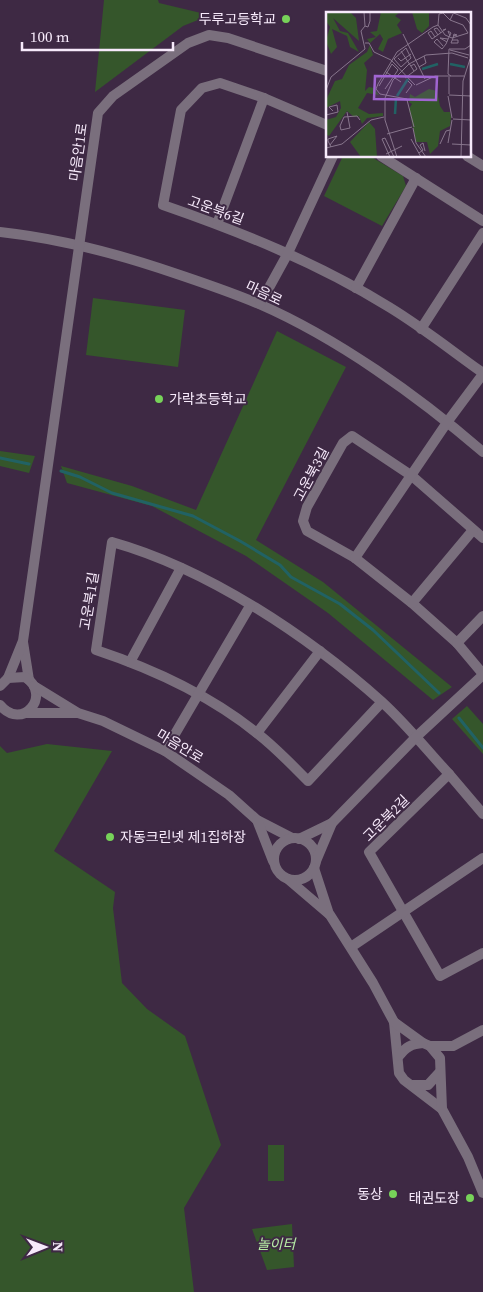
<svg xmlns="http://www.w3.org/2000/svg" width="483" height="1292" font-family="'Source Serif 4','Noto Sans KR',serif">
	<rect width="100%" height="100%" fill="#3e2944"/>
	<g fill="#35562b">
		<path d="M104 0H158L159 3 201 13 203 18 183 26 95 92Z"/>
		<path d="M343 156H370L403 176 406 186 382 226 324 196Z"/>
		<path d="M93 298 185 310 178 367 86 355Z"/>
		<path d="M277 331 346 367 256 540 323 582 452 687 433 700 328 613 246 556 152 506 67 483 61 466 132 486 196 510Z"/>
		<path d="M0 451 35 456 29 473 0 466Z"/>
		<path d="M467 706 483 724V754L452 719Z"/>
		<path d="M47 744 112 751 54 851 115 892 113 908 122 983 147 1009 185 1036 221 1145 184 1208 194 1292H0V746L7 753Z"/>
		<rect x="268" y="1145" width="16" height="36"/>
		<path d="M292 1224 294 1267 267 1270 252 1229Z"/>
	</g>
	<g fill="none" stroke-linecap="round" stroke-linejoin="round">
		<g stroke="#216264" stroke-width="3">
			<path d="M0 458 29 464"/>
			<path d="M61 471 80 477 112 493 193 516 240 541 280 565 291 577 340 604 373 630 439 693"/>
			<path d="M459 718 483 748"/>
		</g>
		<g stroke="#7a6f7d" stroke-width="10">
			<path d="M327 125 264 98 220 83 202 88 181 110 163 205C241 232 318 263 389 307 422 327 452 351 483 373"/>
			<path d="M381 156 483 221"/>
			<path d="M467 156 483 166"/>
			<path d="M217 224 264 98"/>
			<path d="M0 232C55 238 107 251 159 268 192 279 226 290 259 304 337 338 418 396 483 452"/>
			<path d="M356 288 416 178"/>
			<path d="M260 304 288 253 333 156"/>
			<path d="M421 329 483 233"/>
			<path d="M483 538 412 476 352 436 343 443 307 507 303 521 307 531 355 558 412 603 457 643 483 616"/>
			<path d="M355 558 448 421 483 374"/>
			<path d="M412 603 473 530"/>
			<path d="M23 642 29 680"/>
			<path d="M457 643 483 674"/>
			<path d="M130 662 181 568"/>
			<path d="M8 678 23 641 98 113 113 96 188 43 209 35 228 38 327 71"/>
			<path d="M0 686 8 678 25 677C53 695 22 732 0 705"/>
			<path d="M34 686 78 713 103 721 165 751 229 795 257 820 292 838"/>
			<path d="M382 702 308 781C292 765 276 748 258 734 210 695 153 669 96 650L112 542C208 569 308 636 382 702 406 724 427 750 449 774"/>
			<path d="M26 713H77"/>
			<path d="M257 733 320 651"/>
			<path d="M165 751 250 606"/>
			<path d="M483 814 449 774 369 852 440 976 483 953"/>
			<path d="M257 820 273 861"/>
			<circle cx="295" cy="859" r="21"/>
			<path d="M299 839 332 823"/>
			<path d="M316 861 332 823 416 737 483 675"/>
			<path d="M314 868 329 914"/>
			<path d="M289 880 330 915 373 983 394 1022 399 1073 404 1080 442 1109"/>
			<path d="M351 947 483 858"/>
			<path d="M394 1022 423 1043 430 1046 440 1058 442 1109 468 1157 483 1193"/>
			<path d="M430 1046H453L483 1030"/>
			<path d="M399 1056C406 1047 411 1044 423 1043"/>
			<path d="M412 1085H428L439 1073"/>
		</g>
	</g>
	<g fill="#77d259" stroke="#3e2944" stroke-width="2">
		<circle cx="286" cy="19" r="5"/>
		<circle cx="159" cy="399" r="5"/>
		<circle cx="110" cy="837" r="5"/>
		<circle cx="393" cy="1194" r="5"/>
		<circle cx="470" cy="1198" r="5"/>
	</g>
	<g text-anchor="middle" stroke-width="4" stroke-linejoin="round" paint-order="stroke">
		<g font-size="14" fill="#f7eafb" stroke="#3e2944" text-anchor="end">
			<text x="276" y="24">두루고등학교</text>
			<text x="169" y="404" text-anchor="start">가락초등학교</text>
			<text x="120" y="842" text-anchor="start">자동크린넷 제1집하장</text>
			<text x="383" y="1199">동상</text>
			<text x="460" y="1203">태권도장</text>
		</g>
		<g font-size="14" fill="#f7eafb" stroke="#3e2944">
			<text transform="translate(78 152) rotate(-82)" y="5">마음안1로</text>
			<text transform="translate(216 210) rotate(20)" y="5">고운북6길</text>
			<text transform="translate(264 293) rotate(25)" y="5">마음로</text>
			<text transform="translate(311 474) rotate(-62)" y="5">고운북3길</text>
			<text transform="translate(89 601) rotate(-81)" y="5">고운북1길</text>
			<text transform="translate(180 746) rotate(31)" y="5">마음안로</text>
			<text transform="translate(386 818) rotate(-45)" y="5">고운북2길</text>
		</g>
		<g font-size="14" font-style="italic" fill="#b7eda6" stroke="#3e2944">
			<text x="276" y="1249">놀이터</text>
		</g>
	</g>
	<g transform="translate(326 12)">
		<rect width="145" height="145" fill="#3e2944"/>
		<path d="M0 0H24L30 6 33 29 7 6 14 19 22 21 33 40 24 35 21 24 6 17 11 35 5 42 0 29 4 15 0 9ZM55 0H74L69 4 75 8 71 13 76 21 62 27 57 40 52 37 57 27 54 22 44 31 41 27 50 25 44 20 51 19ZM86 0H103V14L96 21 91 17ZM44 33 47 43 38 51 41 58 39 79 43 75 48 76 53 83 41 81 32 96 43 102 57 101V104L41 106 36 112 33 104 28 105 21 99 3 124 0 122V108L10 105 15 96 14 89 0 96 1 86 9 69 16 67 23 53 41 40ZM103 77 111 79 114 94 118 100H124L125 105 124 114 114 119 112 134 104 142 101 130H90L83 97 86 92 83 90 84 82 89 85ZM43 110 49 117 51 145H35L24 130Z" fill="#35562b"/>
		<path fill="none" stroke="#216264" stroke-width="2.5" d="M124 52 139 55M96 57 112 52M71 84 82 67M69 102 70 86"/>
		<path fill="none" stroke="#88768d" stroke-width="1" d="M125 0 140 6 145 13M112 13 113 2 117 1 124 8M39 14 42 15 44 9V0M77 22 99 67M112 23 108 17 111 16 115 21M109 25 105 19 102 21 106 27 120 17 117 18M126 28H132V31H125L127 26 128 22 131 23 127 24M121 30 114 26 122 27M39 31H43L48 40 65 48 89 73M117 34 111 27 108 30 116 37 120 32 123 25 125 21 122 19 124 24M80 36 85 46 75 55 68 47ZM124 38 143 43M75 39 88 59M72 46 75 49 85 42M93 55 100 51 98 44M60 60 75 70M125 64 122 62 123 37H139L145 33M79 66 91 57 88 52 85 54M90 73 109 64H138M53 74 66 52 72 58 59 77M0 78 5 65 39 37 35 19 39 14 38 0M80 81 86 73 82 69M123 82V65M123 83 145 84M122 84 126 106M81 87 54 82 50 77 52 72 71 40 107 15 112 13 119 23 126 26 142 21 137 13 124 8 127 2M81 88 88 115M0 103 12 100 11 93 3 95 7 99M127 107 145 108M14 114 15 118 24 116 21 100M14 114 18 105 31 104 34 108M87 116 90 131 100 145M61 122 86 115M59 126 56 127 64 145M59 126 68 145M85 127 95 145M122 131 126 108M114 132 120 119 124 118M126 132 145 133M4 133 11 124 2 127V129L5 135M0 136 16 132 45 108 58 105M93 141 97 138 94 133 97 131 99 139M60 142 76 134M71 145 59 108V86L67 68 83 52 100 43 126 41 142 46M135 145 137 69 144 47"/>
		<path fill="#a065d1" fill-opacity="0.15" stroke="#a065d1" stroke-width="2.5" d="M49 64 111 65 110 88 48 87Z"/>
		<rect width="145" height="145" fill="none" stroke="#f7eafb" stroke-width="2.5"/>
	</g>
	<g transform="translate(45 1247) rotate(89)" stroke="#3e2944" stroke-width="4" paint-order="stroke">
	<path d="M0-4L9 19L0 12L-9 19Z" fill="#f7eafb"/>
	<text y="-8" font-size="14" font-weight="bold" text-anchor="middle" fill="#f7eafb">N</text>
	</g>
	<path d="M22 42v8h151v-8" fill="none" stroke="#f7eafb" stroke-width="2.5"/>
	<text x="30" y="42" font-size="15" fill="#f7eafb" stroke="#3e2944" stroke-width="4" paint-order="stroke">100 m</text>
</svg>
